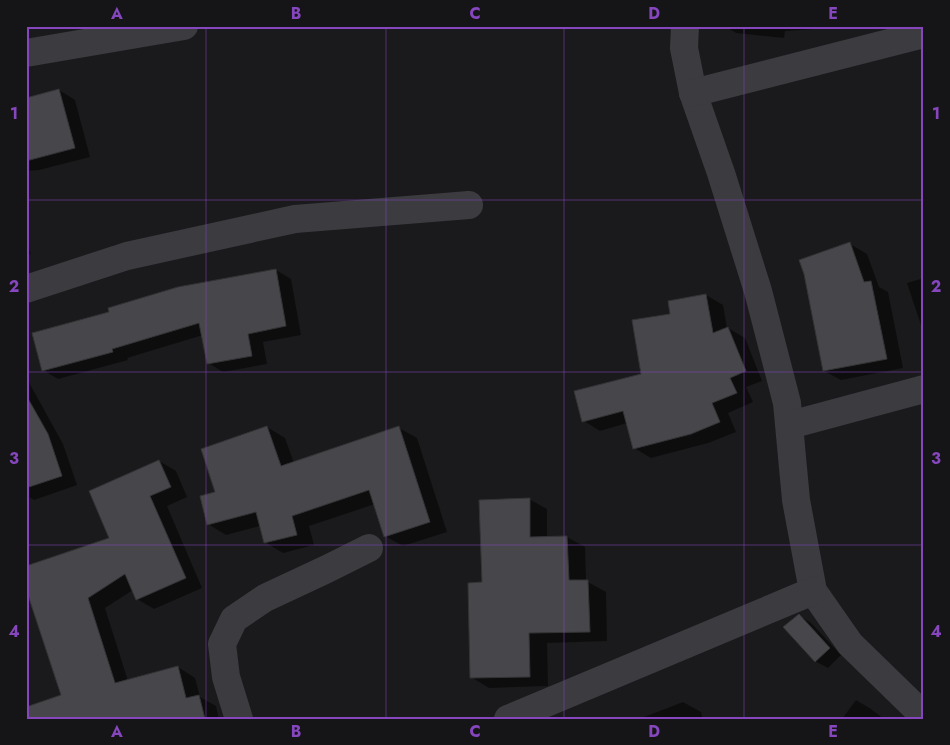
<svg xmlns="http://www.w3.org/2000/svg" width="950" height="745" font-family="Jost,sans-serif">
	<rect width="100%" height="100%" fill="#1a191b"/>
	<g fill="#0007">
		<path d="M725 26H861L785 31 784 38 736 33Z"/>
		<path d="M59 90 75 100 90 157 39 170 26 171V99Z"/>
		<path d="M26 241 31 254 26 255Z"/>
		<path d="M850 244 867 254 879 287 888 292 903 368 841 380 824 371Z"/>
		<path d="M276 270 291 279 301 335 263 342 267 364 223 372 208 363 203 335 127 358 128 360 58 379 43 370 110 313Z"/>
		<path d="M924 278V334L907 283Z"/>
		<path d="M706 295 723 305 727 328H728L745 338 762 381 746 387 753 402 728 413 736 432 708 443 651 458 634 448 627 423 600 431 584 421 642 375 671 315Z"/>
		<path d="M26 377 63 444 77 485 34 500 26 495Z"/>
		<path d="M267 427 285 438 294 463 399 428 417 438 447 532 403 546 385 536 375 504 309 526 314 545 283 553 265 542 260 526 226 535 208 524 217 493Z"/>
		<path d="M159 461 176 471 187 497 167 506 202 588 154 609 137 599 133 590 105 608 128 681 178 667 195 678 200 697 216 706 219 719H26L62 696 26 585 111 539Z"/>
		<path d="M529 499 547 509V537H567L585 547 586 581 606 592 607 641 547 643 548 686 489 688 471 677 483 584Z"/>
		<path d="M799 615 811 623 841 655 828 668 815 661Z"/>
		<path d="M856 700 871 709 884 719H842Z"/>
		<path d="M683 702 701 712 703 719H639Z"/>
	</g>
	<g fill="#47474b" stroke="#343437">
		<path d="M59 89 75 148 26 161V98Z"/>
		<path d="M850 242 864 282 871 281 887 359 823 371 804 274 799 260Z"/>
		<path d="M276 269 286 326 248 334 252 356 207 364 199 323 112 349 113 352 42 371 32 333 109 312 108 308 178 287Z"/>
		<path d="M706 294 713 333 728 327 746 371 730 378 737 393 712 403 720 422 691 434 633 449 623 411 582 422 574 391 641 374 632 320 670 314 668 301Z"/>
		<path d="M26 395 48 434 62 476 26 488Z"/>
		<path d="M267 426 281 466 399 426 430 522 384 537 369 490 292 516 297 535 264 543 256 512 207 525 200 496 215 492 201 449Z"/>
		<path d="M159 460 171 487 150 496 186 578 136 600 125 574 88 598 115 683 178 666 186 698 199 695 205 719H26V707L61 695 26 589V566L109 538 89 491Z"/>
		<path d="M530 498V537L567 536 569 580H588L590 632 529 633 530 677 470 678 468 583 482 582 479 500Z"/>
		<path d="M799 614 830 648 815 662 783 627Z"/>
	</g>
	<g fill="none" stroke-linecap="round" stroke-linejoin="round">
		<g stroke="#3b3b40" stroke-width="28">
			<path d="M685 26 684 48 693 93 721 173 758 291 787 403 796 500 813 591 850 644 924 716"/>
			<path d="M26 53 184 26"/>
			<path d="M693 93 924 34"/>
			<path d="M26 289 127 256 295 219 469 205"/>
			<path d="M790 425 924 389"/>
			<path d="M239 719 226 677 222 644 234 619 265 598 327 569 369 548"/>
			<path d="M508 719 813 591"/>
		</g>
	</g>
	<path fill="none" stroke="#8546be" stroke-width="1" stroke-opacity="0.55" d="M206 26V719M386 26V719M564 26V719M744 26V719M26 200H924M26 372H924M26 545H924"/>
	<rect width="950" height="745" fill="none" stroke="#151416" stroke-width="55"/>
	<rect x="28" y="28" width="894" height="690" fill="none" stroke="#8546be" stroke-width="2"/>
	<g font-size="16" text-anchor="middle" font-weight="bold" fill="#8546be">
		<text x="117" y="19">A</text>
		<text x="296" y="19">B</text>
		<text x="475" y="19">C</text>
		<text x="654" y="19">D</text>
		<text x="833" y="19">E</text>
		<text x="14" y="119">1</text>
		<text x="936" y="119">1</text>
		<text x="14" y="292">2</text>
		<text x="936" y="292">2</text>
		<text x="14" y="464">3</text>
		<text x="936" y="464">3</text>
		<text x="14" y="637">4</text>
		<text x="936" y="637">4</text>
		<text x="117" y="737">A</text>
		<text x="296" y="737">B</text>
		<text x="475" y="737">C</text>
		<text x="654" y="737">D</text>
		<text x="833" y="737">E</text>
	</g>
</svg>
